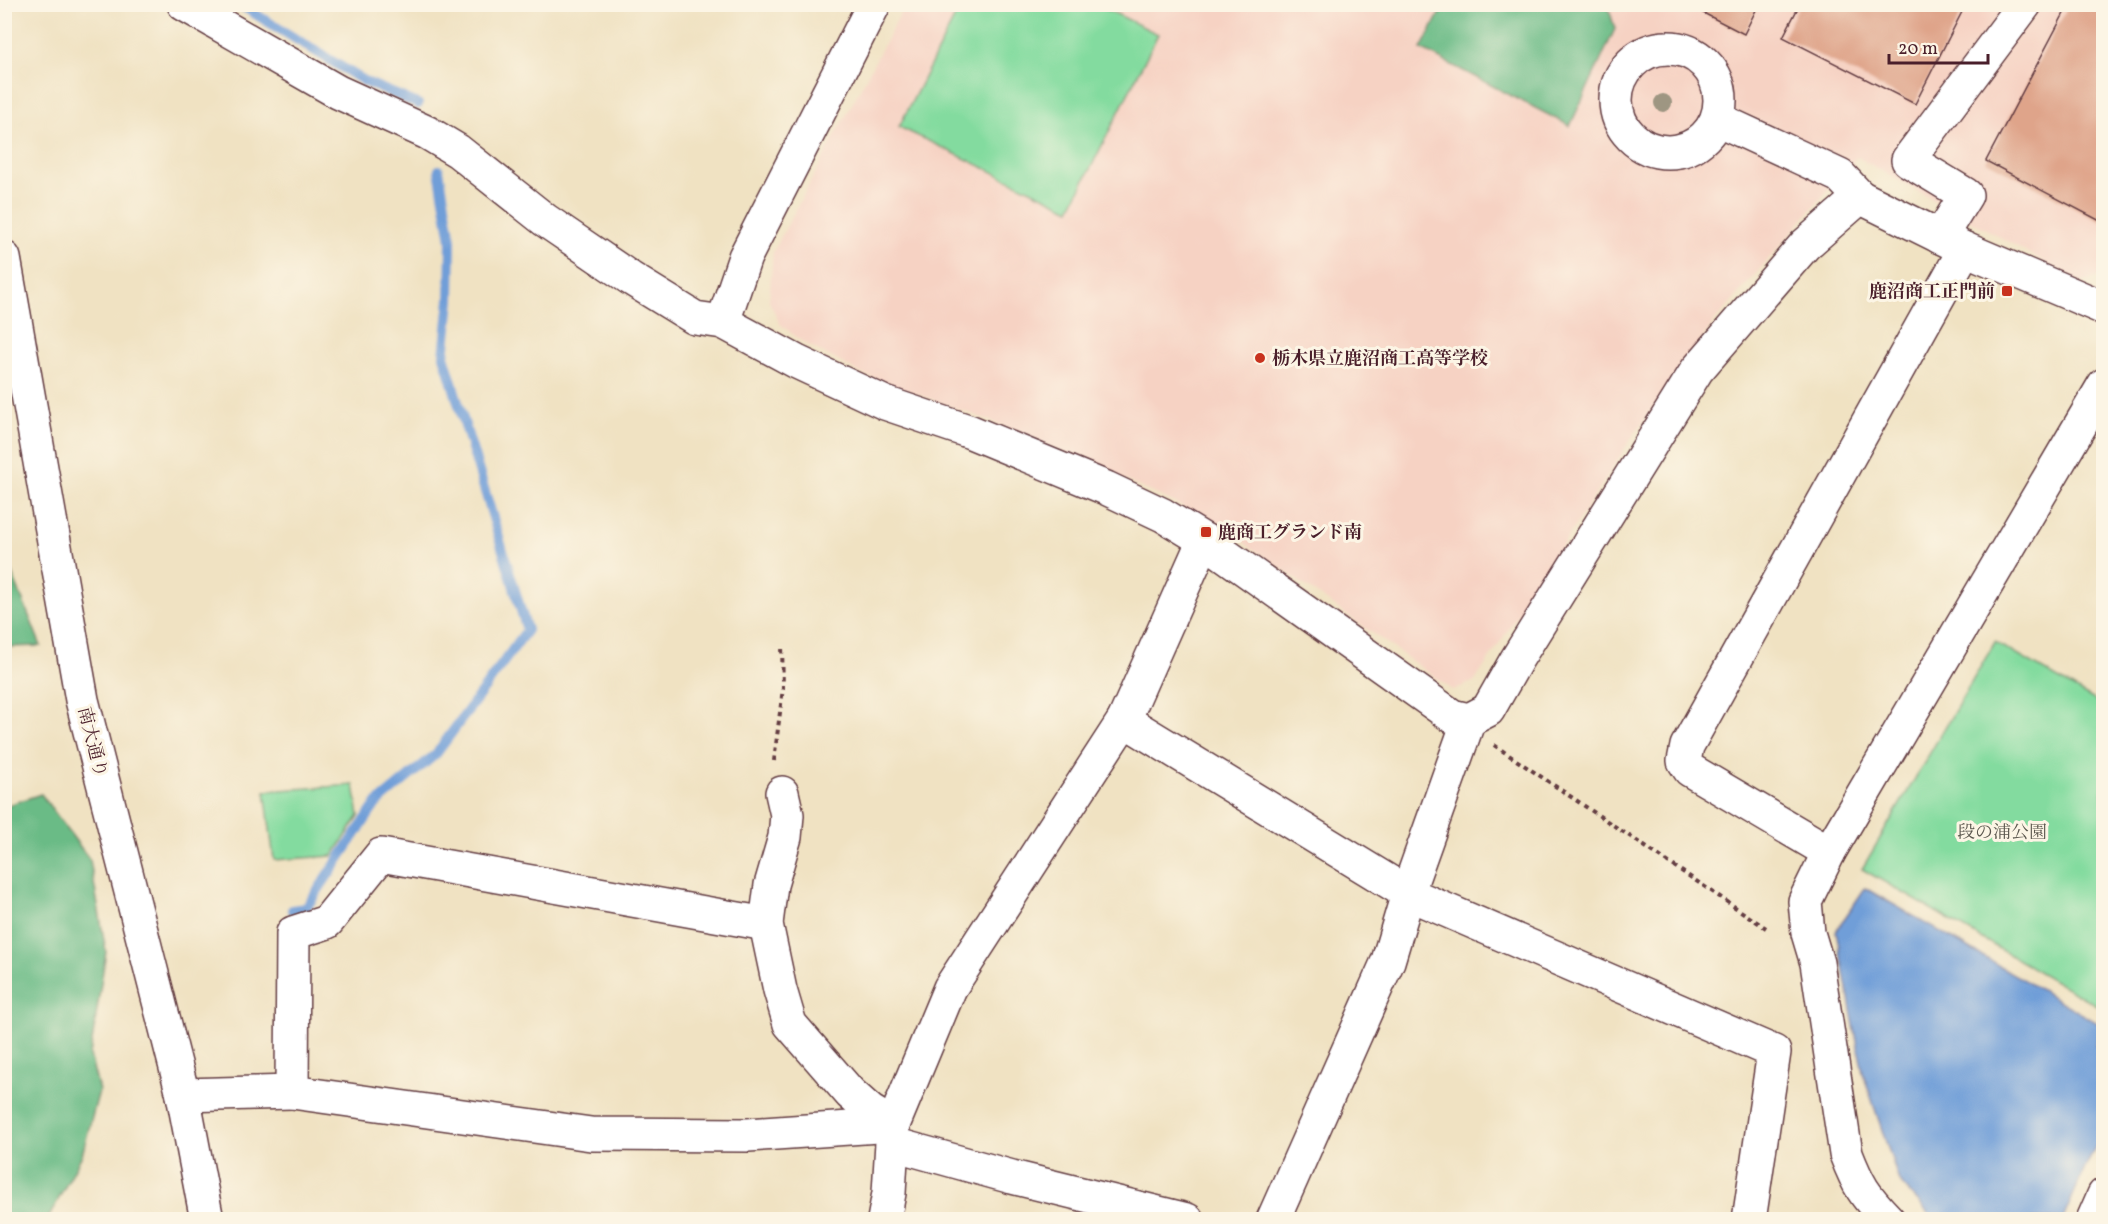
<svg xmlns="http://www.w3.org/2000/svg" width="2108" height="1224" font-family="Vollkorn,'Noto Serif JP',serif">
	<rect width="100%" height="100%" fill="#fcf5e5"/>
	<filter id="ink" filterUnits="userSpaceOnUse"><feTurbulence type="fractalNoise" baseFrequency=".0167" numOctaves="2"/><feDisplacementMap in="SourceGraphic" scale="12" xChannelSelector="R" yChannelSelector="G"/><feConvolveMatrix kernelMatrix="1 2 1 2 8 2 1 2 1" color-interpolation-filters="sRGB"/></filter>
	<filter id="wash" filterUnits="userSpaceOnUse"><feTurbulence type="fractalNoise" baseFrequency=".008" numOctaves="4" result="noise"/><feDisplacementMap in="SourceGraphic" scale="24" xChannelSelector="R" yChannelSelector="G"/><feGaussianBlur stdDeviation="1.35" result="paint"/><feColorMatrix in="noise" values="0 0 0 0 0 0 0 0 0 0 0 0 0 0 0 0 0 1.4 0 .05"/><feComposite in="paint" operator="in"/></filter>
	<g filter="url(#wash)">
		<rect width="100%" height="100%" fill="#f0e2c2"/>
		<path fill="#f6d2c3" d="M905 5H2103V275L2082 283 1857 157 1714 322 1633 436 1475 681 1453 690 1232 534 1169 500 996 423 862 374 801 341 780 324 769 301 773 252Z"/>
		<g fill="#83db9f" stroke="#667d65" stroke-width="1.5">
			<path d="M961 5H1098L1158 34 1070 209 899 127Z"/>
			<path d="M1995 642 2103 705V1009L1862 869Z"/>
			<path d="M354 785 359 816 333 856 274 860 265 791Z"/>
		</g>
		<g fill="#6abb86" stroke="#5a6d58" stroke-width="1.5">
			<path d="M1444 5 1608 6 1615 29 1570 126 1421 49Z"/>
			<path d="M5 556 41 646 5 647Z"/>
			<path d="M41 794 90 860 106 951 90 1055 99 1091 82 1155 48 1219H5V806Z"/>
		</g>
		<path fill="#6f9ed8" stroke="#5c5e82" stroke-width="1.5" d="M1865 888 2103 1026 2095 1045 2103 1050V1133L2085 1168 2063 1219H1934L1899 1181 1863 1073 1836 931Z"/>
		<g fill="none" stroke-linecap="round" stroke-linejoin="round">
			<g stroke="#6f9ed8" stroke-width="10">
				<path d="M239 4 366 82 418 104"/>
				<path d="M292 910 306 908 376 804 436 754 527 630 444 356 450 300 451 240 439 170"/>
			</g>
		</g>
		<g id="blocks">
			<g fill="#dfa48a">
				<path d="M1686 4H1759L1744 34Z"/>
				<path d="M1800 4H1966L1915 104 1783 37Z"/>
				<path d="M2069 4H2104V223L1986 161Z"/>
			</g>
		</g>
	</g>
	<g filter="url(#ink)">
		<use href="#blocks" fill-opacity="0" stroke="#633c42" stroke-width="1.5"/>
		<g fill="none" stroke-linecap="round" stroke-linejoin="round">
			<g stroke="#633c42" stroke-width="36">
				<g id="minor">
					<path d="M184 4 338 92 428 133 458 151 545 220 630 278 695 318 723 322"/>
					<path d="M874 4 745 257 723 322 797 362 885 403 971 432 1106 488 1163 515 1204 540 1452 716 1469 720 1488 710 1517 659 1697 370 1805 245 1860 197 1965 249 2104 308"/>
					<circle cx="1668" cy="100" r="52"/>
					<path d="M1717 119 1840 176 1860 197"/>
					<path d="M1940 237 1966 195 1908 160 2025 4"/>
					<path d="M4 258 82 700 183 1095 207 1220"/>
					<path d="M1124 720 1409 894 1774 1052 1749 1220"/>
					<path d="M782 793 787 815 785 837 771 885 766 924 780 990 790 1024 850 1093 870 1111 893 1125"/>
					<path d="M1829 852 1690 770 1684 761 1687 746 1965 249"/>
					<path d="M292 1092 591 1134 748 1135 893 1125"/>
					<path d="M183 1095 292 1092 293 933 327 922 381 855 766 924"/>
					<path d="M893 1144 1012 1177 1187 1220"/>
					<path d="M884 1220 889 1193 893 1125 950 988 1124 720 1204 540"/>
					<path d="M1273 1220 1388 961 1413 877 1469 720"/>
					<path d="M1888 1220C1864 1195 1858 1185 1846 1154L1817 963 1808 933 1805 901 1829 852 2104 385"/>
					<path d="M2093 1220 2104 1195"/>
				</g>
			</g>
			<g stroke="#633c42" stroke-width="4" stroke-dasharray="4.5 4.5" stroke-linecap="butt">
				<path d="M1494 745 1766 928"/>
				<path d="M774 761 783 688 782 645"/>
			</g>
			<use href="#minor" stroke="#fff" stroke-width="33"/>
		</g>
		<circle fill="#9e9682" cx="1663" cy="103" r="9"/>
	</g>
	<g fill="#c8321e" stroke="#fcf5e5" stroke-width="2">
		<rect x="2001" y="285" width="12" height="12" rx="3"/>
		<circle cx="1260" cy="358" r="6"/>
		<rect x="1200" y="526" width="12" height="12" rx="3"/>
	</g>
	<g text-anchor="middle" stroke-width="6" stroke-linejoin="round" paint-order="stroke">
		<g font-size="18" font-weight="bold" fill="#4a1f2b" stroke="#fcf5e5" text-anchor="start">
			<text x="1995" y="297" text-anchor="end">鹿沼商工正門前</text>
			<text x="1272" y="364">栃木県立鹿沼商工高等学校</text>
			<text x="1218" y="538">鹿商工グランド南</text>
		</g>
		<g font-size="18" fill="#4a1f2b" stroke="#fcf5e5">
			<text transform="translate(93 742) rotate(76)" y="6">南大通り</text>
		</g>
		<g font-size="18" fill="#5b574e" stroke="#fcf5e5">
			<text x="2002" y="838">段の浦公園</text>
		</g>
	</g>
	<rect width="2108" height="1224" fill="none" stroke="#fcf5e5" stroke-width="24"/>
	<path d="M1889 54v9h99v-9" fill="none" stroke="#4a1f2b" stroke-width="3"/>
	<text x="1898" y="54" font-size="18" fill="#4a1f2b" stroke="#fcf5e5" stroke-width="4.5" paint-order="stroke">20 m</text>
</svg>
